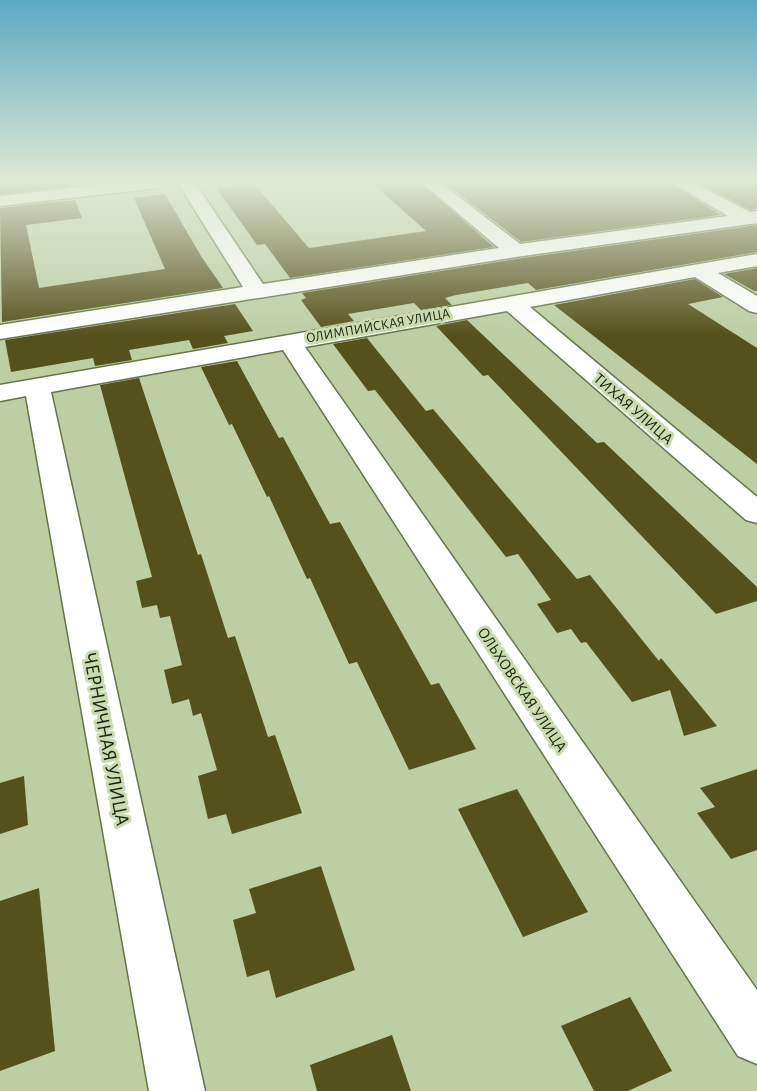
<svg xmlns="http://www.w3.org/2000/svg" width="757" height="1091" font-family="'Alegreya Sans',sans-serif">
	<rect width="100%" height="100%" fill="#bdcea2"/>
	<g fill="#55511c">
		<path d="M0 183H68L69 186 0 194Z"/>
		<path d="M372 183H420L494 247 290 278 265 244 257 245 217 189 255 185 309 248 426 231Z"/>
		<path d="M445 183H670L721 215 521 242Z"/>
		<path d="M699 183H757V209L750 210Z"/>
		<path d="M165 194 201 256 223 288 2 322 0 208 75 200 82 218 26 225 39 288 165 269 134 198Z"/>
		<path d="M757 225V252L536 290 528 283 456 295 445 298 452 305 421 310 414 303 348 314 354 321 321 327 301 300 306 298 302 293 516 259Z"/>
		<path d="M757 268V291H754L724 274Z"/>
		<path d="M695 279 723 297 688 304 757 348V464L554 305Z"/>
		<path d="M235 304 253 331 224 336 228 343 193 349 189 340 129 350 132 360 95 366 93 358 11 372 5 340Z"/>
		<path d="M467 320 597 443 604 442 757 587V601L716 614 488 375 483 376 436 326Z"/>
		<path d="M367 338 426 411 433 409 577 579 590 575 659 661 661 658 717 726 684 736 670 690 632 702 586 642 581 643 571 629 557 633 537 604 551 600 518 554 506 557 375 390 368 391 333 344Z"/>
		<path d="M237 361 279 438 283 437 330 524 340 522 431 685 439 683 476 749 409 770 357 662 349 664 310 578 307 579 269 496 267 497 232 424 229 425 201 367Z"/>
		<path d="M139 378 198 555 201 554 228 638 235 636 268 737 275 735 302 813 232 834 226 814 208 819 198 776 217 770 201 713 193 716 189 699 172 704 164 670 182 665 170 616 160 618 157 605 142 608 136 581 152 577 100 385Z"/>
		<path d="M757 769V850L731 859 697 813 715 807 700 788Z"/>
		<path d="M24 776 28 825 0 834V783Z"/>
		<path d="M517 789 588 912 523 937 458 809Z"/>
		<path d="M321 866 355 970 276 998 269 970 247 977 233 920 256 913 249 889Z"/>
		<path d="M39 888 55 1051 0 1071V901Z"/>
		<path d="M630 997 672 1071 628 1091H594L561 1026Z"/>
		<path d="M392 1035 411 1091H317L310 1065Z"/>
	</g>
	<g fill="none" stroke-linecap="round" stroke-linejoin="round">
		<g stroke="#66754c" stroke-width="3">
			<g id="minor">
				<path d="M110 183H166L158 188 0 206V196Z"/>
				<path d="M178 183H195L263 284 499 248 422 183H441L520 244 728 216 672 183H694L750 212 757 211V223L516 257 0 339V325L243 287Z"/>
				<path d="M757 254V266L718 273 757 296V313L749 311 695 277 530 307 757 497V523L746 520 507 311 305 347 757 990V1064L738 1056 283 350 51 392 205 1091H149L26 396 0 401V385Z"/>
			</g>
		</g>
		<use href="#minor" fill="#fff" fill-rule="evenodd"/>
	</g>
	<linearGradient id="sky" x2="0" y2="1"><stop stop-color="#5ca9c4"/><stop offset="0.54" stop-color="#e1e9d5"/><stop offset="1" stop-color="#e1e9d5" stop-opacity="0"/></linearGradient>
	<rect width="757" height="336" fill="url(#sky)"/>
	<g text-anchor="middle" stroke-width="6" stroke-linejoin="round" paint-order="stroke">
		<g font-size="14" fill="#1d2312" stroke="#cadcae">
			<text transform="translate(378 325) rotate(-10)" y="5">ОЛИМПИЙСКАЯ УЛИЦА</text>
		</g>
		<g font-size="16" fill="#1d2312" stroke="#cadcae">
			<text transform="translate(634 408) rotate(41)" y="6">ТИХАЯ УЛИЦА</text>
			<text transform="translate(523 689) rotate(56)" y="6">ОЛЬХОВСКАЯ УЛИЦА</text>
		</g>
		<g font-size="20" fill="#1d2312" stroke="#cadcae">
			<text transform="translate(107 739) rotate(79)" y="7">ЧЕРНИЧНАЯ УЛИЦА</text>
		</g>
	</g>
</svg>
